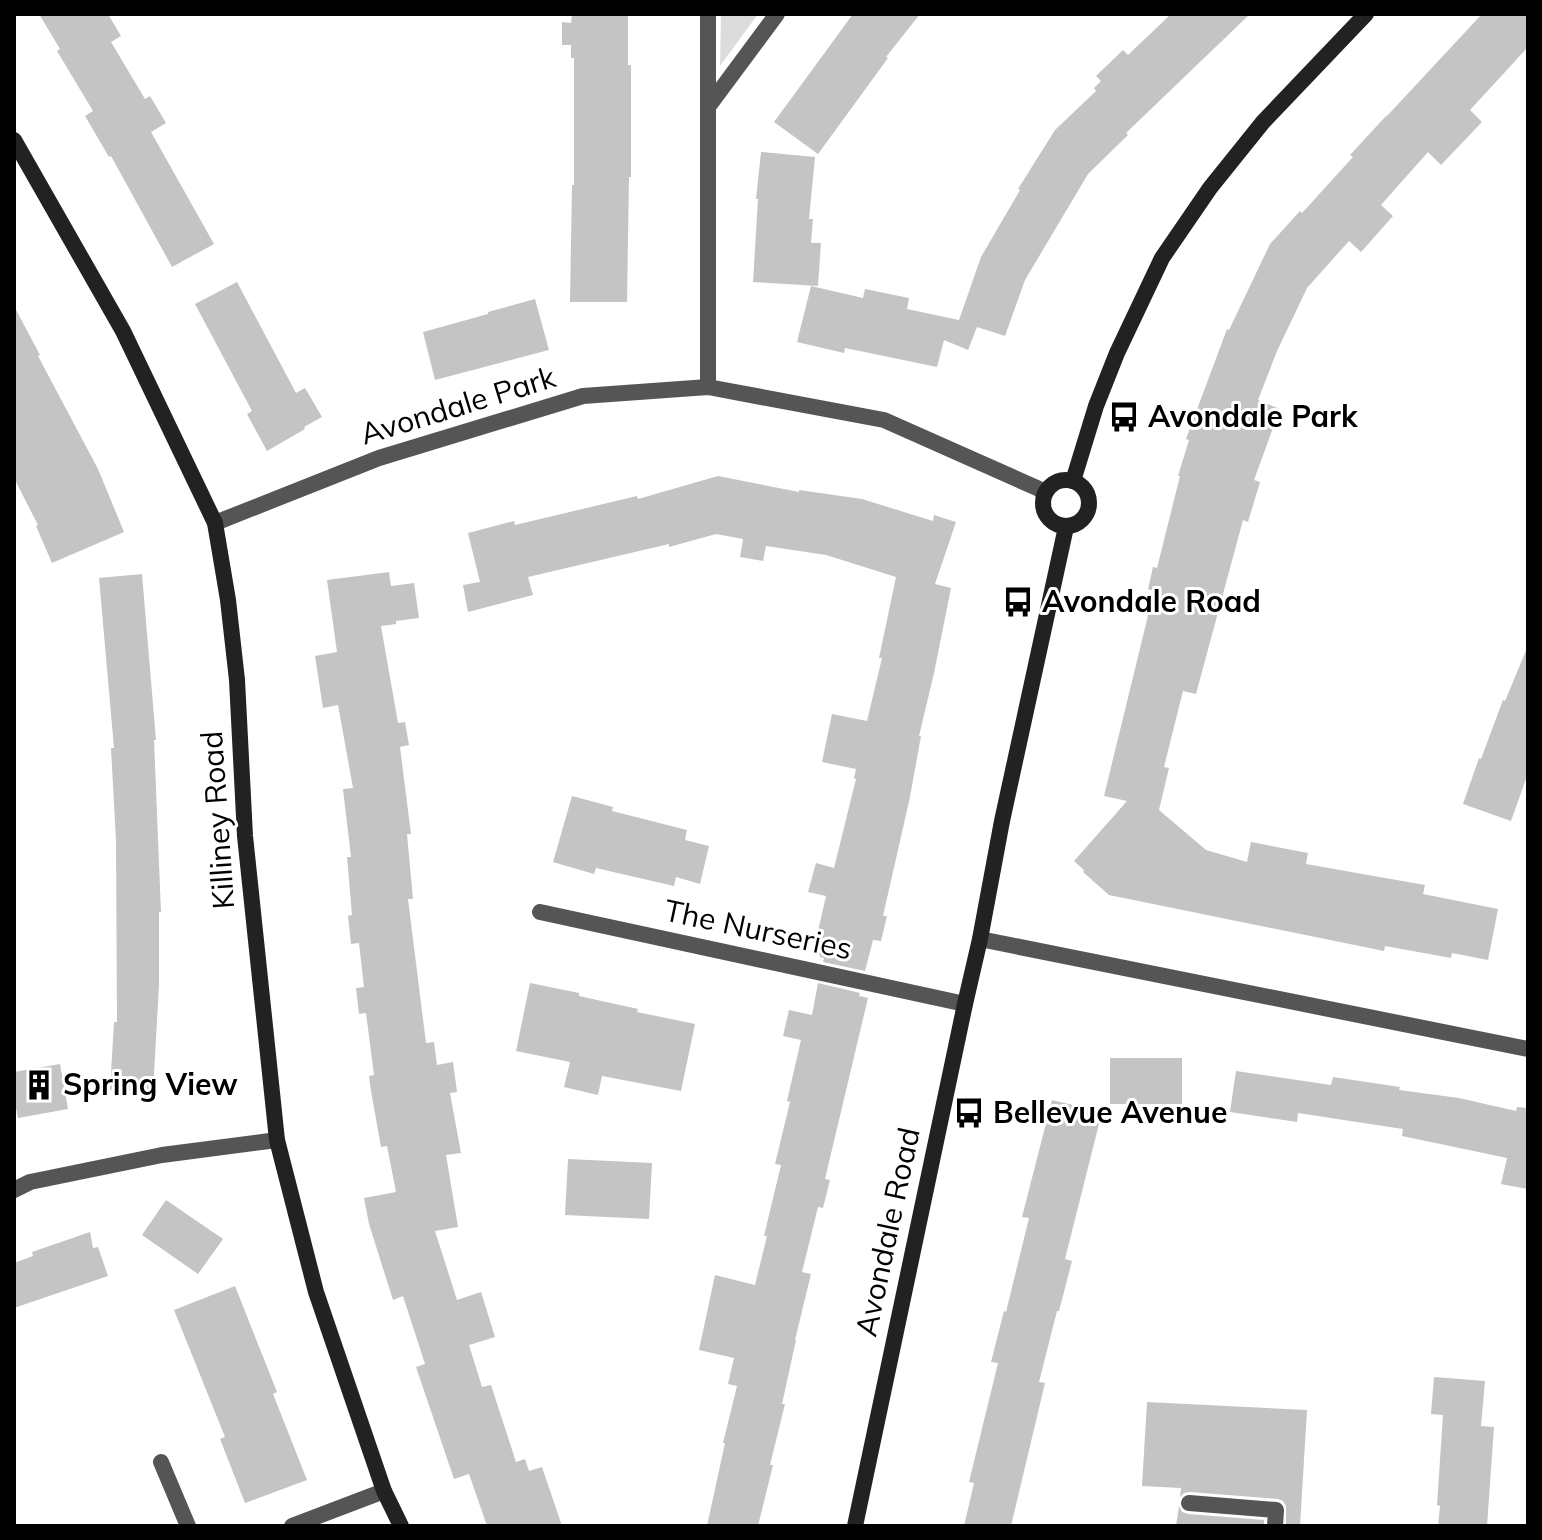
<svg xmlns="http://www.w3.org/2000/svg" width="1542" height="1540" font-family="Mulish,sans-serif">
	<rect width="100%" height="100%" fill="#fff"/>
	<path fill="#dcdcdc" d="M721 14H758L720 66Z"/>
	<g fill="#c4c4c4">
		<path d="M39 14H108L121 36 111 42 145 99 150 96 166 123 151 132 214 244 172 267 111 156 109 157 85 116 93 111 57 51 60 49Z"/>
		<path d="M572 14H628V65H631V177H629L627 302H570L572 185H574V58H571V45H562V22L571 23Z"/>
		<path d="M853 14H920L886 57 888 58 818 154 774 122Z"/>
		<path d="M1171 14H1250L1126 133 1128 135 1088 174 1025 280 1005 336 977 327 968 350 944 340 937 367 845 348 844 353 797 342 811 286 863 298 865 289 909 298 907 309 959 320 981 257 1020 190 1018 189 1055 130 1096 91 1094 88 1101 81 1096 76 1123 50 1128 55Z"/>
		<path d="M1482 14H1528V47L1470 110 1482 122 1441 165 1428 152 1381 205 1393 216 1361 252 1349 241 1307 288 1277 351 1258 400 1280 409 1254 480 1260 482 1248 522 1243 520 1196 694 1183 691 1164 767 1169 768 1159 810 1206 850 1247 862 1251 842 1308 853 1306 864 1425 885 1423 894 1498 909 1488 960 1452 953 1451 958 1385 946 1384 951 1109 895 1083 872 1084 870 1074 861 1127 801 1104 796 1154 591 1148 589 1153 567 1157 568 1180 476H1178L1189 440 1186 439 1227 329 1229 330 1270 244 1300 211 1302 213 1353 157 1350 155 1386 116H1387Z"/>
		<path d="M761 152 815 157 809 219H813L811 243H821L818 286 753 282 758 199H756Z"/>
		<path d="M237 282 296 393 305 388 322 417 304 427 305 429 267 451 247 414 252 411 195 304Z"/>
		<path d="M535 299 549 350 435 380 423 332 488 314V312Z"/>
		<path d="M14 306 40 355 38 356 98 469 124 532 52 563 36 526 38 525 14 478Z"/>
		<path d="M718 476 799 492V490L862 499 933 521 934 515 956 522 935 584 951 588 934 673 919 736H921L910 797 883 916H887L881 941 873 940 865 971 823 962 824 958 820 957V955L813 953 826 896 808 892 816 863 834 868 856 779 854 778 856 769 822 762 832 714 867 721 882 658H879L896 577 826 555 766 546 763 561 740 557 743 539 716 534 669 547V544L528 577 533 595 468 612 463 585 480 582 468 533 514 521 515 525 637 496 638 499Z"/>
		<path d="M389 572 391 586 414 583 419 618 396 621V624L381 626 398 723 405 722 409 745 400 747 411 834H407L413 899H408L426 1043 434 1042 437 1065 453 1062 457 1092 450 1093 461 1153 446 1155 458 1227 435 1231 457 1300 481 1292 495 1337 469 1345 482 1387 491 1385 516 1462 525 1459 529 1471 542 1467 562 1526H487L469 1474 454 1479 416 1367 425 1364 403 1296 393 1300 369 1224 364 1198 396 1192 387 1146 381 1147 371 1091 369 1076 374 1075 366 1013 359 1014 356 988 364 987 359 943 351 944 348 916 352 915 347 857H351L343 789 353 788 338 705 323 708 315 656 337 652 327 580Z"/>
		<path d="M142 574 156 740H154L161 912H159V985L153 1092 110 1090 114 1022H117L116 840 111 748H114L99 578Z"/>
		<path d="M1527 648 1528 773 1511 821 1463 804 1479 758 1481 759 1503 700 1505 701Z"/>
		<path d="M572 796 613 807 612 811 687 830 685 840 709 846 700 884 676 877 674 886 596 868 594 874 553 862Z"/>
		<path d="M530 983 579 993V996L638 1009 637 1012 695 1024 681 1091 602 1076 598 1095 564 1087 570 1062 516 1051Z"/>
		<path d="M818 983 860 993 859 996 868 998 825 1179 830 1180 823 1208 818 1207 802 1272 811 1274 795 1340H796L782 1404H785L770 1465H773L758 1526H707L725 1443H723L737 1386 728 1384 734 1358 699 1350 715 1275 755 1285 767 1236H764L781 1165 775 1164 790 1102 787 1101 801 1040 783 1036 789 1010 812 1015Z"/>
		<rect x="1110" y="1058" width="72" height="46"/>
		<path d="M60 1064 68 1109 18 1118 14 1098V1072Z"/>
		<path d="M1236 1071 1331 1085 1333 1077 1400 1087 1399 1090 1459 1098 1516 1111 1517 1107 1528 1108V1189L1501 1184 1507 1158 1402 1136 1403 1129 1298 1113 1297 1122 1230 1112Z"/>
		<path d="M1052 1100 1102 1112 1065 1259 1072 1261 1059 1311H1057L1039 1382 1045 1383 1011 1526H964L974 1483 969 1482 998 1363 991 1362 1004 1311 1006 1312 1029 1218 1022 1217Z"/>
		<path d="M568 1159 652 1163 649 1219 565 1215Z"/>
		<path d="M166 1200 223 1239 198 1274 142 1235Z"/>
		<path d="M90 1232 93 1248 98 1247 108 1276 14 1308V1263L33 1256 32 1252Z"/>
		<path d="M235 1286 277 1392 273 1394 307 1480 245 1503 220 1439 225 1437 174 1310Z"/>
		<path d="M1434 1377 1485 1381 1481 1426 1494 1427 1487 1526H1438L1440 1506 1437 1505 1443 1415 1431 1414Z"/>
		<path d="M1147 1402 1307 1410 1300 1526H1286V1506L1283 1501 1278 1499 1190 1492 1184 1493 1180 1497 1181 1488 1142 1486Z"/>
		<path d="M1179 1506 1182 1512 1188 1514 1264 1520V1526H1176Z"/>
	</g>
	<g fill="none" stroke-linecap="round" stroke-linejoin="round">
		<g stroke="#555" stroke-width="16">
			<path d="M708 14V387"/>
			<path d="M708 107 777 14"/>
			<path d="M215 523 379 458 583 396 708 387 884 420 1046 492"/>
			<path d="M540 912 965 1004"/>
			<path d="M980 939 1528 1049"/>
			<path d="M14 1190 30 1182 162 1155 277 1140"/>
			<path d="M161 1462 188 1526"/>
			<path d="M1189 1503 1276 1510 1275 1526"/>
			<path d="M292 1526 384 1491"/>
		</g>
		<g stroke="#222" stroke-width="16">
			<path d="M14 140 123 331 215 523 228 600 237 680 245 836 277 1140 316 1292 384 1491 401 1526"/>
			<circle cx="1066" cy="503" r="23"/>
			<path d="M1073 481 1096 406 1117 353 1162 258 1210 188 1263 122 1366 14"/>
			<path d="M855 1526 965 1004 980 939 1002 821 1066 527"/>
		</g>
	</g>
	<defs>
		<g id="bus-bare" transform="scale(2.4)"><path d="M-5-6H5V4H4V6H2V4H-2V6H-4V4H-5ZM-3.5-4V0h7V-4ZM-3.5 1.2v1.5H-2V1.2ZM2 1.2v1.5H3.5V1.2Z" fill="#000" stroke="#fff" stroke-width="2.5" paint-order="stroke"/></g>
		<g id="building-bare" transform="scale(2.4)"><path d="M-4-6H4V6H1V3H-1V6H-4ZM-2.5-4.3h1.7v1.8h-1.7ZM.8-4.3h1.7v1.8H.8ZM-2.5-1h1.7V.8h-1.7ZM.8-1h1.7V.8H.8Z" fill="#000" stroke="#fff" stroke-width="2.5" paint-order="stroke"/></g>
	</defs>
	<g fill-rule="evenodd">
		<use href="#bus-bare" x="1124" y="417"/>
		<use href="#bus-bare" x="1018" y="602"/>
		<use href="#building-bare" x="39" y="1085"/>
		<use href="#bus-bare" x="969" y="1113"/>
	</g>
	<g text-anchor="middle" stroke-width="6" stroke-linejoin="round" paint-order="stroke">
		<g font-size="30" fill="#000" stroke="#fff">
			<text transform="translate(458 406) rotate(-17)" y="10">Avondale Park</text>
			<text transform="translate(218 820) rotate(-94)" y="10">Killiney Road</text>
			<text transform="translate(758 930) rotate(12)" y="10">The Nurseries</text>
			<text transform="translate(888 1232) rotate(-78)" y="10">Avondale Road</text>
		</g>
		<g font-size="30" font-weight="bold" fill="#000" stroke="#fff" text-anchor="start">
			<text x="1148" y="427">Avondale Park</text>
			<text x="1042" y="612">Avondale Road</text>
			<text x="63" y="1095">Spring View</text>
			<text x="993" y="1123">Bellevue Avenue</text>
		</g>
	</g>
	<rect width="1542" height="1540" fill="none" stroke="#000000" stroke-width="32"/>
</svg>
